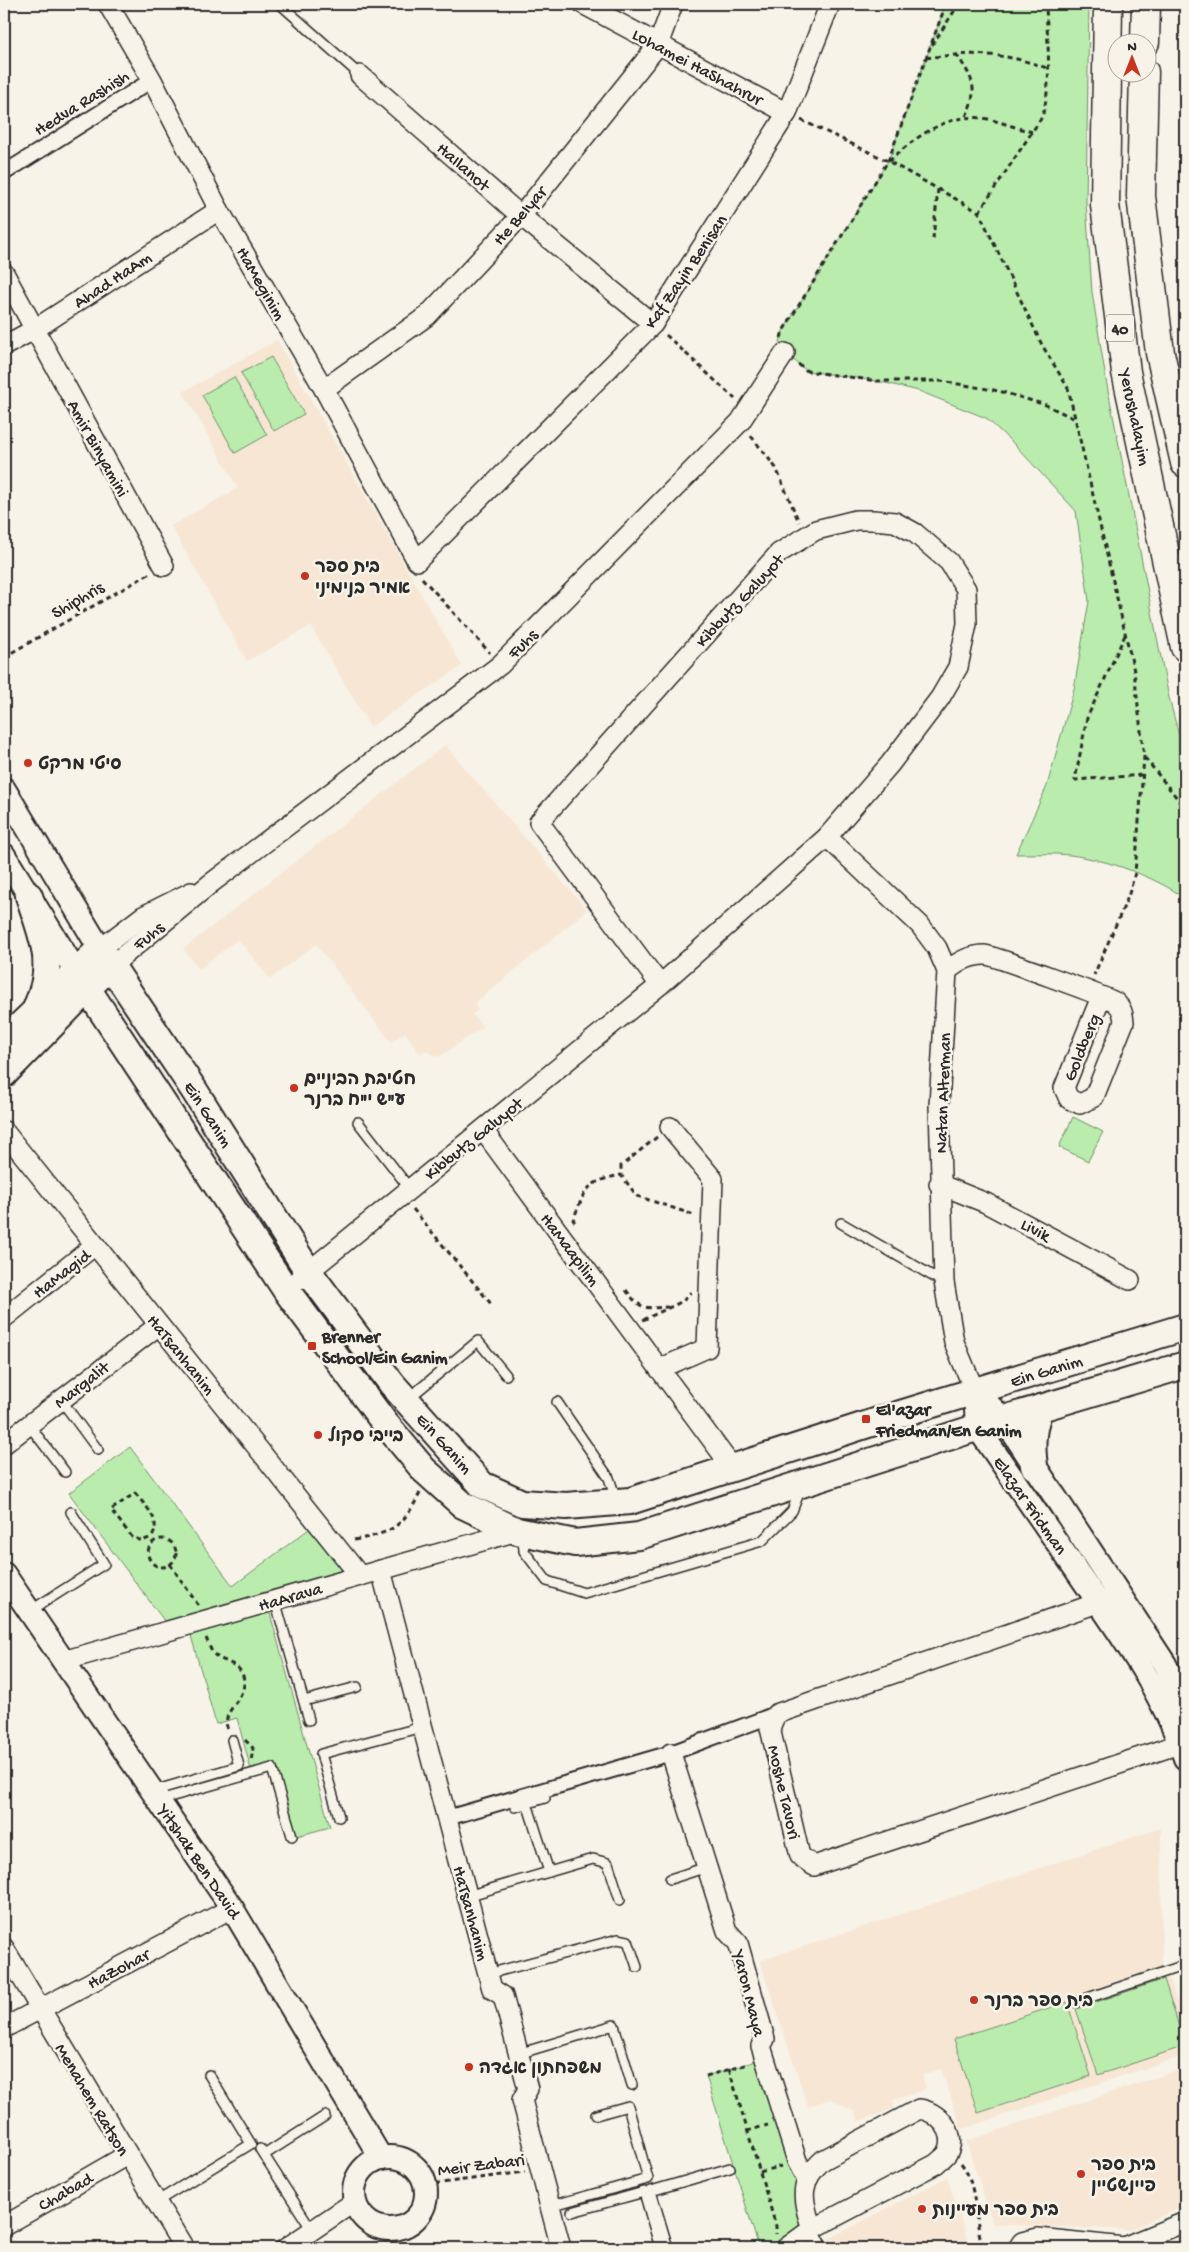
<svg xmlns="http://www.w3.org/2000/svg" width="1189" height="2252" font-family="'Gochi Hand','Playpen Sans Hebrew',sans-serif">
	<rect width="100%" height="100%" fill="#f7f3e8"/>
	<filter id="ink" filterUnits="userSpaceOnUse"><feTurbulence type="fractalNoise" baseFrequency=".02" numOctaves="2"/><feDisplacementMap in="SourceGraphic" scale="10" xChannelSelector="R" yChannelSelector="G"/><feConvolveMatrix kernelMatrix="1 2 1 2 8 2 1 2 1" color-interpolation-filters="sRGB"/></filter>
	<g filter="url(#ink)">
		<g fill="#f7e6d4">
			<path d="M277 340 462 666 370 727 311 626 247 661 171 526 238 488 183 392Z"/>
			<path d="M445 745 587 910 474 1004 478 1010 472 1014 483 1027 439 1057 425 1051 420 1054 405 1032 391 1042 316 944 270 979 238 939 199 969 183 949Z"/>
			<path d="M1161 1828 1162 1972 1167 1971 1185 2027V2055L962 2129 941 2069 922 2075 926 2089 893 2100 895 2108 858 2121 855 2112 830 2099 808 2107 760 1961Z"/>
			<path d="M1185 2068V2206L1129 2230 993 2224 966 2141Z"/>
			<path d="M947 2177 970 2248H827L825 2241Z"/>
		</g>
		<g fill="#baedad" stroke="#728c6c">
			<path d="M946 4H1089L1086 203 1092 292 1106 380 1169 698 1185 758V898C1153 876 1109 860 1070 855 1053 853 1034 854 1016 854L1047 786 1074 689 1089 601 1076 511 1015 445 986 418 919 391 877 381 807 371 785 353 780 342 783 331 888 161Z"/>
			<path d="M271 357 304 414 274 431 241 373Z"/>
			<path d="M234 377 267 435 235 453 202 395Z"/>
			<path d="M1073 1117 1103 1132 1088 1161 1059 1147Z"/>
			<path d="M130 1447 233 1586 317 1523 360 1576 267 1603 330 1827 297 1836 276 1763 251 1770 237 1718 216 1724 188 1625 171 1630 69 1493Z"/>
			<path d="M1164 1979 1185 2046 1098 2075 1076 2009Z"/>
			<path d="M1067 2002 1091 2076 978 2113 954 2039Z"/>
			<path d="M761 2046 812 2229 786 2248H759L706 2076 753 2062Z"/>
		</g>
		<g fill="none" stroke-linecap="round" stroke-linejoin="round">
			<g stroke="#2b2b2b" stroke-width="12">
				<g id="service">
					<path d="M280 4 360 75"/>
					<path d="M358 1122 410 1189"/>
					<path d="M841 1223 943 1282"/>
					<path d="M409 1398 478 1341 506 1375"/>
					<path d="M61 1400 98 1450"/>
					<path d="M557 1402 609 1478 616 1499"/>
					<path d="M29 1425 65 1472"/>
					<path d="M523 1536 524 1551 547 1581 584 1593 762 1541 792 1511 801 1488"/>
					<path d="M275 1600 309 1720"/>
					<path d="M30 1611 104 1564 71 1512"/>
					<path d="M304 1701 357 1687"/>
					<path d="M153 1791 239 1766 232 1740"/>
					<path d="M159 1800 272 1768 292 1836"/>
					<path d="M527 1803 549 1872"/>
					<path d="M515 1807 545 1798"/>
					<path d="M339 1817 321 1754 422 1727"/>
					<path d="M670 1879 707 1867"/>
					<path d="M467 1896 593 1859 608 1863 620 1900"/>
					<path d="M488 1974 618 1939 628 1941 637 1967"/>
					<path d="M1076 2002 1185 1965"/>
					<path d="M518 2054 614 2025 632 2085"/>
					<path d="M260 2149 312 2230"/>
					<path d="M264 2155 325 2116"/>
					<path d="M156 2202 251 2144 209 2075"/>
					<path d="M550 2206 648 2179 628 2106 596 2115"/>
					<path d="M572 2212 644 2192 660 2248"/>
					<path d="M668 2248 651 2191 730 2168"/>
				</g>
			</g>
			<g stroke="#2b2b2b" stroke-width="18">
				<g id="pedestrian">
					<path d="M4 173 152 80"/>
					<path d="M447 1818 671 1753 776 1714"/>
					<path d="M812 2229 819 2248"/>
				</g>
			</g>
			<g stroke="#2b2b2b" stroke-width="22">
				<g id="minor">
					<path d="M108 4 152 80 219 210 324 389 417 561 653 324 787 113 830 4"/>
					<path d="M583 4 787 113"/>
					<path d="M360 75 521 216 653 324"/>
					<path d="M4 273 164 566"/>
					<path d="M4 346 35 329 219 210"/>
					<path d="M324 389 427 316 521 216 658 45 673 4"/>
					<path d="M827 837 920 925 937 948 947 971 939 1105 944 1282 954 1342 975 1392"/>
					<path d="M100 949 143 916 191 892"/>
					<path d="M111 966 210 884 500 665 740 422 785 353"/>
					<path d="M947 971C958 962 969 955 985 955 992 955 1109 998 1115 1002 1122 1008 1123 1013 1124 1022L1094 1097 1080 1104 1069 1099 1064 1088 1101 997"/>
					<path d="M483 1130 732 1467"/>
					<path d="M4 1131 360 1576"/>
					<path d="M939 1184 986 1203 1130 1280"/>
					<path d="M286 1290 660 985 827 837 890 764 940 698 958 667 967 624 966 589 949 562 915 533 895 522 873 520H856L816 530 779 553 539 822 660 985"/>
					<path d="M4 1318 95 1245"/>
					<path d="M659 1369 707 1348 713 1179 670 1127"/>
					<path d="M4 1444 159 1325"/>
					<path d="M381 1570 492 1989 503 1996 528 2089 522 2100 561 2248"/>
					<path d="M1112 1598 776 1714 770 1728 800 1856 814 1866 1185 1742"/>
					<path d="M63 1661 517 1531"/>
					<path d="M671 1753 727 1931 738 1943 765 2039 761 2046 797 2161 806 2178"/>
					<path d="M4 1948 184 2248"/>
					<path d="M4 2028 232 1908"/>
					<path d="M919 2109C937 2111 958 2132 948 2152 946 2156 940 2160 936 2164L812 2229C802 2199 798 2182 823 2160Z"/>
					<path d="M4 2226 127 2155"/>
					<path d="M286 2248 354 2202"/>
					<path d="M786 2248 812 2229"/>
					<path d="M1018 2248 1022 2242 1038 2238 1124 2247"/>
					<path d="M1121 2248 1185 2222"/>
				</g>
			</g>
			<g stroke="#2b2b2b" stroke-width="26">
				<g id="tertiary">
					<path d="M4 789 100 949"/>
					<path d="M4 855 75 970"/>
					<path d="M975 1392 977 1427C1012 1477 1046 1527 1081 1577 1120 1633 1163 1693 1185 1758"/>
					<path d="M975 1392 1004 1419 1165 1664 1185 1705"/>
					<path d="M4 1574 232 1908 381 2158"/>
					<circle cx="390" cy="2193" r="36"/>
				</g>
			</g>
			<g stroke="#2b2b2b" stroke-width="30">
				<g id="secondary">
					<path d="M29 896C43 938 56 964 37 1006"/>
					<path d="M75 970 286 1290 384 1422 424 1470 463 1505 517 1531 575 1543 639 1536 1004 1419 1185 1365"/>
					<path d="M4 1041 100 949 194 1090 308 1271 392 1384 482 1485 522 1503 566 1506 630 1501 887 1418 1185 1327"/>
					<path d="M4 1074 99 977"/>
					<path d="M1034 1466C1031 1444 1032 1428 1040 1408"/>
				</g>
			</g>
			<g stroke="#2b2b2b" stroke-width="31">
				<g id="trunk">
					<path d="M1108 4 1105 205 1126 372 1185 647"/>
					<path d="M1145 42 1146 4"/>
					<path d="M1144 72 1141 196 1160 353 1185 463"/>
				</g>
			</g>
			<g stroke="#2b2b2b" stroke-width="3" stroke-dasharray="5 4" stroke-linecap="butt">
				<path d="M932 45 959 4"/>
				<path d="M956 54C974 80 979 88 965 119"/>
				<path d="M926 58C972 52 1005 52 1049 69"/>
				<path d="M801 120 888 161 979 212 1042 345 1068 388 1134 671 1144 757 1135 873 1128 897 1094 975"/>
				<path d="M889 161C915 138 946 113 983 118 999 121 1016 128 1032 132"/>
				<path d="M979 212 1042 117C1053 81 1047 41 1046 4"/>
				<path d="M933 239 938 189"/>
				<path d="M666 335 735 399"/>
				<path d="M781 338 783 331 888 161 946 4"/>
				<path d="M798 364 807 371 877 381H941L999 391 1046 405 1075 419"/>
				<path d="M751 436 776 468 799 522"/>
				<path d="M422 578 490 653"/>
				<path d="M1125 635 1087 718 1075 780 1143 775"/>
				<path d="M4 657 149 574"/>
				<path d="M1145 758 1185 808"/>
				<path d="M657 1137 621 1166V1175L637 1196 694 1215"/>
				<path d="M413 1209 492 1305"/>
				<path d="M575 1222 573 1220C586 1188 586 1182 621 1175"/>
				<path d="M626 1290C640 1309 644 1309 668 1307"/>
				<path d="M643 1320 683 1301 691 1292"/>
				<path d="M135 1493C146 1507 162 1520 152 1537L142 1541 132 1537 111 1510Z"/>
				<circle cx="162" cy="1553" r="14"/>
				<path d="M354 1540C392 1533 403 1527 420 1493"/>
				<path d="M170 1564 198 1605"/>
				<path d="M206 1638C208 1642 210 1649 213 1653 221 1663 238 1661 243 1676 250 1698 219 1710 228 1730"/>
				<path d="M245 1740 253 1748 251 1762"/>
				<path d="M729 2069 776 2226V2234"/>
				<path d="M706 2076 748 2064"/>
				<path d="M747 2131 768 2125"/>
				<path d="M961 2163C978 2185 974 2221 983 2248"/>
				<path d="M760 2172 781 2166"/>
				<path d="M426 2185 525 2172"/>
			</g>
			<use href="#service" stroke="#f7f3e8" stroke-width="9"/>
			<use href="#pedestrian" stroke="#f7f3e8" stroke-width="14"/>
			<use href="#minor" stroke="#f7f3e8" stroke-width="19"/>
			<use href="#tertiary" stroke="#f7f3e8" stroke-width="22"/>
			<use href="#secondary" stroke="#f7f3e8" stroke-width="26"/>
			<use href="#trunk" stroke="#f7f3e8" stroke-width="28"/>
		</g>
	</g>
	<g fill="#c8321e" stroke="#f7f3e8" stroke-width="2">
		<circle cx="305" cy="576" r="5"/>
		<circle cx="28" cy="763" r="5"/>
		<circle cx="294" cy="1088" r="5"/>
		<rect x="307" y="1341" width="10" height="10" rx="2.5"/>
		<rect x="861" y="1414" width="10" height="10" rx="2.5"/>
		<circle cx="318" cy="1435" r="5"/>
		<circle cx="974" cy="2000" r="5"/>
		<circle cx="469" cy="2067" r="5"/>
		<circle cx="1081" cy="2174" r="5"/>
		<circle cx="922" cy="2209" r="5"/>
	</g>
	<g text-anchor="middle" stroke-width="5" stroke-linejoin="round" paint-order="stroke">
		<rect fill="#f7f3e8" stroke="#686764" stroke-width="1" x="1106" y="314.5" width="28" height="27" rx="4"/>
		<g font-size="16" font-weight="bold" fill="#2b2b2b">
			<text x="1120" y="334">40</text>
		</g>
		<g font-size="18" fill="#2b2b2b" stroke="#f7f3e8">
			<text transform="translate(698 66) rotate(28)" y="6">Lohamei HaShahrur</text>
			<text transform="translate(81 102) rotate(-32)" y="6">Hedva Rashish</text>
			<text transform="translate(464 166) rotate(41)" y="6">HaIlanot</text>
			<text transform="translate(519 215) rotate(-49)" y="6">He BeIyar</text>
			<text transform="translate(685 271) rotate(-56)" y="6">Kaf Zayin Benisan</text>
			<text transform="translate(112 279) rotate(-33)" y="6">Ahad HaAm</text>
			<text transform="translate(262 283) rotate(60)" y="6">HaMeginim</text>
			<text transform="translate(1136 417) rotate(78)" y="6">Yerushalayim</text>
			<text transform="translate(99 448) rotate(61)" y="6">Amir Binyamini</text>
			<text transform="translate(77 599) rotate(-30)" y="6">Shiphris</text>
			<text transform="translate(739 600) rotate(-47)" y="6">Kibbutz Galuyot</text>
			<text transform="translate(522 643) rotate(-45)" y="6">Fuhs</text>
			<text transform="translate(148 935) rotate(-40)" y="6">Fuhs</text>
			<text transform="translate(1081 1047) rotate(-68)" y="6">Goldberg</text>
			<text transform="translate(942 1093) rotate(-88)" y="6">Natan Alterman</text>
			<text transform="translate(209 1114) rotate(57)" y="6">Ein Ganim</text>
			<text transform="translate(473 1138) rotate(-39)" y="6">Kibbutz Galuyot</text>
			<text transform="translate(1036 1229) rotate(28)" y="6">Livik</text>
			<text transform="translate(571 1249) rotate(53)" y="6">HaMaapilim</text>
			<text transform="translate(61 1273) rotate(-38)" y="6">HaMagid</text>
			<text transform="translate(182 1354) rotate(51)" y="6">HaTsanhanim</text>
			<text transform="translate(1046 1370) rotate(-17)" y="6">Ein Ganim</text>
			<text transform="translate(81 1384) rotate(-38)" y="6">Margalit</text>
			<text transform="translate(445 1443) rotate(48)" y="6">Ein Ganim</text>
			<text transform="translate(1031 1505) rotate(55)" y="6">Elazar Fridman</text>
			<text transform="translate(290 1596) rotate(-16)" y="6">HaArava</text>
			<text transform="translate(785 1792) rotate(77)" y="6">Moshe Tavori</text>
			<text transform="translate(200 1861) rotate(56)" y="6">Yitshak Ben David</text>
			<text transform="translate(472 1913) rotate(75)" y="6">HaTsanhanim</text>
			<text transform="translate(118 1968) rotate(-28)" y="6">HaZohar</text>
			<text transform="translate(750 1993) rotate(76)" y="6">Yaron Maya</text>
			<text transform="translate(93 2099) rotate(59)" y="6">Menahem Ratson</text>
			<text transform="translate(481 2164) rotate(-7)" y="6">Meir Zabari</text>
			<text transform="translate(65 2191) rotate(-30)" y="6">Chabad</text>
		</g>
		<g font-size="18" font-weight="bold" fill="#2b2b2b" stroke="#f7f3e8" text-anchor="start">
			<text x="315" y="572">בית ספר<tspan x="315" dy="21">אמיר בנימיני</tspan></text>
			<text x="38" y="769">סיטי מרקט</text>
			<text x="304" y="1084">חטיבת הביניים<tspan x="304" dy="21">ע"ש י"ח ברנר</tspan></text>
			<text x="322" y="1342">Brenner<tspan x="322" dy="21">School/Ein Ganim</tspan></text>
			<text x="876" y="1415">El'azar<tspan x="876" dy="21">Friedman/En Ganim</tspan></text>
			<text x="328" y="1441">בייבי סקול</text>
			<text x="984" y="2006">בית ספר ברנר</text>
			<text x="479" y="2073">משפחתון אגדה</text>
			<text x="1091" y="2170">בית ספר<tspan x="1091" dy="21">פיינשטיין</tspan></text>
			<text x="932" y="2215">בית ספר מעיינות</text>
		</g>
	</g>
	<rect width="1189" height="2252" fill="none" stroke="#f7f3e8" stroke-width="20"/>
	<rect x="10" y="10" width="1169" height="2232" fill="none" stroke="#2b2b2b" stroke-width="2" filter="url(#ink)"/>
	<g transform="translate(1132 58)"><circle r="24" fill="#f7f3e8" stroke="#a5a39c"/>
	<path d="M0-4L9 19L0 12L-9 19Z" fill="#c8321e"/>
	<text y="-8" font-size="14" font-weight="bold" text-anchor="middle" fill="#2b2b2b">N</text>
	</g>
</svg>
